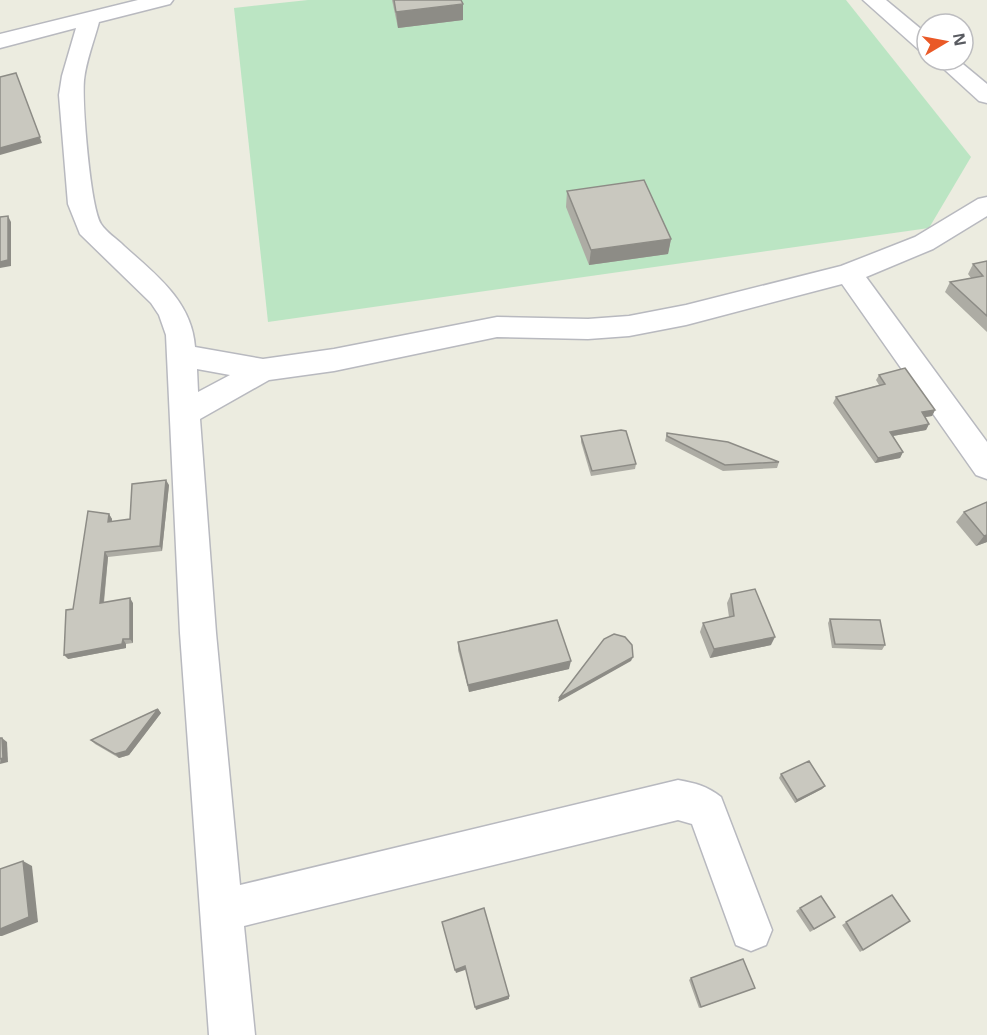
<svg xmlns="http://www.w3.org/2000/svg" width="987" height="1035" font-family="'Noto Sans',sans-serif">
	<rect width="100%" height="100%" fill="#ecece0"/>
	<path fill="#bbe5c3" d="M308 0H846L971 157 929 228 268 322 234 8Z"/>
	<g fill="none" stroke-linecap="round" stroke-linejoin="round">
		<g stroke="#b8b9bf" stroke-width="3">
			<g id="minor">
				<path d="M138 0H173L170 4 99 22C94 41 86 61 84 80 82 102 90 206 101 224 106 232 117 239 124 246 155 274 192 301 195 347L263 359 334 349 497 317 588 319 629 316 686 305 841 266 915 237 978 199 987 197V216L933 249 866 277 987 442V479L976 475 842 284 686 325 629 336 588 339 497 337 334 371 269 380 200 419 216 633 240 885 678 780C695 783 707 786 721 797L772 930 766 945 751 951 736 945 692 824 678 820 244 926 255 1035H209L180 633 166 335 159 315 151 303 80 234 68 204 59 95 62 76 76 28 0 48V34ZM197 369 230 375 198 392Z"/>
				<path d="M863 0H886L927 34V52L919 50Z"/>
				<path d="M934 60H958L987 84V103L979 101Z"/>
			</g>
		</g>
		<use href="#minor" fill="#fff" fill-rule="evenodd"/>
	</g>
	<g fill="#adaca4">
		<path d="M392 0H461L463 20 398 28Z"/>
		<path d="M567 191 671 239 668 254 589 265 566 207Z"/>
		<path d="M987 261V332L945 292 950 282 971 278 968 274 973 264Z"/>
		<path d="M879 375 935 410 932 416 925 417 929 424 926 430 893 436 903 452 900 458 875 463 833 403 836 397 879 385 876 380Z"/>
		<path d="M667 433 779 462 777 468 723 471 665 441Z"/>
		<path d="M581 436 636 464 635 469 591 476 581 442Z"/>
		<path d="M169 485 162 551 108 557 104 603H133V643L126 644V648L68 659 73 609 109 514 112 519V522L130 519Z"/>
		<path d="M987 502V542L976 546 956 522 964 512Z"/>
		<path d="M731 594 771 645 710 658 700 632 703 623 729 617 727 603Z"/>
		<path d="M830 619 885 645 882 650 832 648 828 623Z"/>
		<path d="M458 642 569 669 469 692 458 650Z"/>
		<path d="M158 709 161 713 129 755 119 758 95 744 91 740Z"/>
		<path d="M781 774 825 786 822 789 795 803 779 778Z"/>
		<path d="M892 895 863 950 860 952 842 925Z"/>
		<path d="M800 908 835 917 810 932 796 911Z"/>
		<path d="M691 978 755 988 752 989 699 1008 689 980Z"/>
	</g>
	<g fill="#8d8c86">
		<path d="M463 4V20L398 28 396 12Z"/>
		<path d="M18 79 42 143 0 155V148Z"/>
		<path d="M8 216 11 222V266L0 268V262Z"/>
		<path d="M671 239 668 254 589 265 591 250Z"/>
		<path d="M935 410 932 416 919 418 922 412Z"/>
		<path d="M929 424 926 430 887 437 890 432Z"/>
		<path d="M903 452 900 458 875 463 878 458Z"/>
		<path d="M166 480 169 485 162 551 160 546Z"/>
		<path d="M109 514 112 519 111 527 108 522Z"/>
		<path d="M987 535V542L976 546 984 536Z"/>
		<path d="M105 552 108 557 103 608 100 603Z"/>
		<path d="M130 598 133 603V643L130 639Z"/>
		<path d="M775 637 771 645 710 658 714 649Z"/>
		<path d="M123 639 126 644V648L68 659 64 655Z"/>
		<path d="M633 657 631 661 558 702 559 698Z"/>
		<path d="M571 661 569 669 469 692 468 685Z"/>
		<path d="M158 709 161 713 129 755 119 758 115 754Z"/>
		<path d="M2 738 7 742 8 762 0 764Z"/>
		<path d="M825 786 822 789 795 803 797 800Z"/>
		<path d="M23 861 32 866 38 922 2 936H0V929Z"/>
		<path d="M465 966V970L456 973 455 970Z"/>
		<path d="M509 996V999L476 1010 475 1007Z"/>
	</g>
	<g fill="#c9c8bf" stroke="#8d8c86" stroke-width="1.5">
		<path d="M394 0H461L463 4 396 12Z"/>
		<path d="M16 73 40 137 0 148V77Z"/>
		<path d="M644 180 671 239 591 250 567 191Z"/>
		<path d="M8 216V260L0 262V217Z"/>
		<path d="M987 261V316L950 282 983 276 973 264Z"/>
		<path d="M905 368 935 410 922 412 929 424 890 432 903 452 878 458 836 397 885 384 879 375Z"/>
		<path d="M621 430 626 431 636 464 592 471 581 436Z"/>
		<path d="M667 433 728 442 779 462 725 465 667 436Z"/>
		<path d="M166 480 160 546 105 552 100 603 130 598V639H123L122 644 64 655 66 610 73 609 88 511 109 514 108 522 130 519 132 484Z"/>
		<path d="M987 502V535L984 536 964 512Z"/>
		<path d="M755 589 775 637 714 649 703 623 734 616 731 594Z"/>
		<path d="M830 619 880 620 885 645 835 644Z"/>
		<path d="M557 620 571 661 468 685 458 642Z"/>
		<path d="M614 634 625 637 632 645 633 657 559 698 604 639Z"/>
		<path d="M158 709 126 751 115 754 91 740Z"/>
		<path d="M0 738H2L3 758 0 759Z"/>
		<path d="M809 761 825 786 797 800 781 774Z"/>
		<path d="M23 861 29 917 0 929V869Z"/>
		<path d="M892 895 910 921 863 950 846 922Z"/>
		<path d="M821 896 835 917 814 929 800 908Z"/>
		<path d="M484 908 509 996 475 1007 465 966 455 970 442 922Z"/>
		<path d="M743 959 755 988 701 1007 691 978Z"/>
	</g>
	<g transform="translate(945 42) rotate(80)"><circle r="28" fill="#ffffff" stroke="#bdbdc0" stroke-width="1.5"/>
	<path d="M0-4.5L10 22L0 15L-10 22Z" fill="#ea5927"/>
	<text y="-9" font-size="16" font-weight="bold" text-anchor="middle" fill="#595b61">N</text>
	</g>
</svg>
